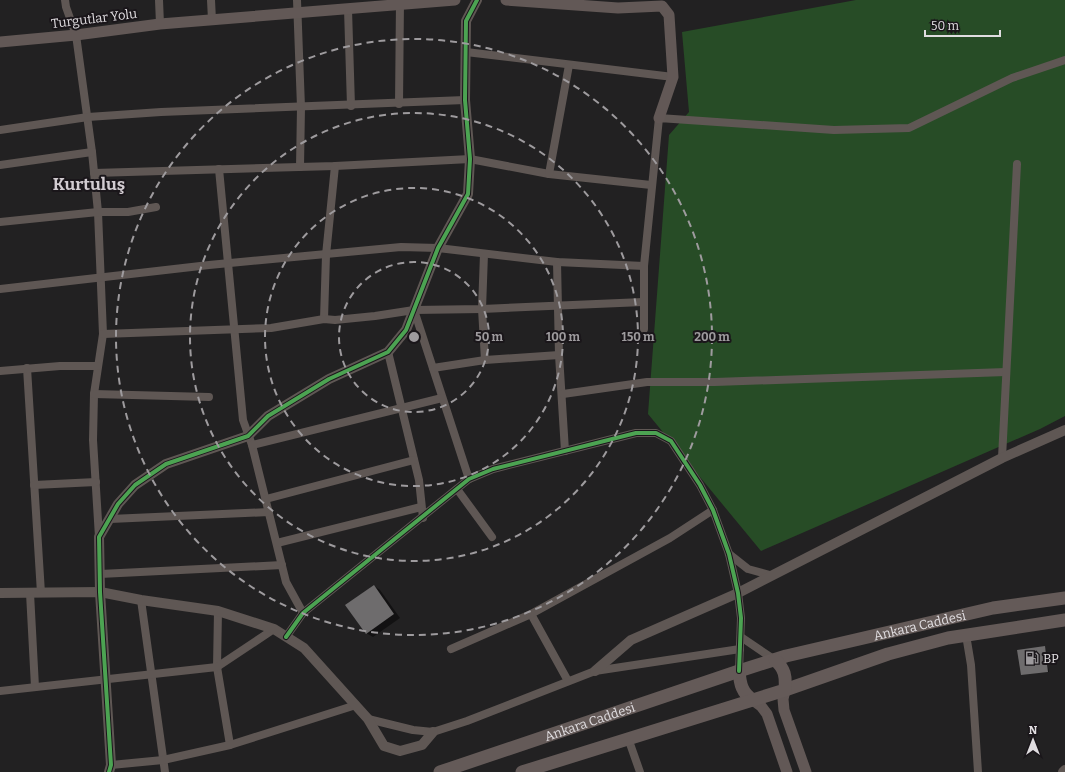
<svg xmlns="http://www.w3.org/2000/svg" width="1065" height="772" font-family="Bitter,serif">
	<rect width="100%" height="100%" fill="#222122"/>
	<path fill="#274c26" d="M856 0H1065V416L1040 429 761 551 648 414 669 135 689 112 682 32Z"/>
	<g fill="#0007">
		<path d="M374 586 380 590 400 618 373 637 366 633Z"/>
		<path d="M1044 647 1049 672 1022 674Z"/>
	</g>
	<g fill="#6e6c6d">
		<path d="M374 585 394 614 366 634 345 605Z"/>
		<path d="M1045 646 1048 672 1021 675 1017 650Z"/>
	</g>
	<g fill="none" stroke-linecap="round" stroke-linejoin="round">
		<g stroke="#5f5754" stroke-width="8">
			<path d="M65 0 66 7 76 35 92 152 98 212 103 334 94 394 93 440 99 537"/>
			<path d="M159 0 160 24"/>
			<path d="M211 0 212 20"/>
			<path d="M297 0 301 107 300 167"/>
			<path d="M348 9 351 106"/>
			<path d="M466 52 673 77"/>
			<path d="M399 104 400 1"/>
			<path d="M0 130 88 117 161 112 465 100"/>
			<path d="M0 165 92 152"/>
			<path d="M219 169 243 420 252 445 286 582 303 613"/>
			<path d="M94 173 335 166 470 159 549 174 651 185"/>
			<path d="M549 174 569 65"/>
			<path d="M0 222 98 212H128L156 207"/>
			<path d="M484 254 482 309 485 360"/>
			<path d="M557 262 559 355 565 451"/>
			<path d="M0 289 209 265 401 247 438 248 557 262 644 266"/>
			<path d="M414 310 482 309 643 302"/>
			<path d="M324 319 326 255 335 166"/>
			<path d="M644 329V266L659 118 834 130 909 128 1012 78 1065 60"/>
			<path d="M103 334 271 328 324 319 335 320 375 316 414 310 469 479"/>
			<path d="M388 352 419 480 423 518"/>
			<path d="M27 368 41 593"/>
			<path d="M433 368 485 360 559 355"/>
			<path d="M0 371 60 366H97"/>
			<path d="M94 394 209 397"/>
			<path d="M563 394 647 382H715L1006 372"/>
			<path d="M252 445 442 398"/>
			<path d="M1002 458 1017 164"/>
			<path d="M34 485 96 482"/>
			<path d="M457 489 492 537"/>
			<path d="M266 499 414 460"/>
			<path d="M110 519 269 512"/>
			<path d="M277 543 421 507"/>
			<path d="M729 554 748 569 770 575"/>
			<path d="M100 574 282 565"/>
			<path d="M30 593 35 687"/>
			<path d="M141 600 165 772"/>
			<path d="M218 611 217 667 230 745"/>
			<path d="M531 614 568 681"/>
			<path d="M966 635 971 665 978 772"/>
			<path d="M286 637 303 613 469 479 493 469 636 433H656L671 441 700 485 713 510 729 554 738 593 741 618 739 671"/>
			<path d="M741 637 775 660"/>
			<path d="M451 649 531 614 670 538 713 510"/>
			<path d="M0 691 217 667 274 629"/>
			<path d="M368 719 413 730 433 732 467 721 595 671 740 649"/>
			<path d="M628 738 640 772"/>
			<path d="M111 765 163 760 230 745 356 705"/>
		</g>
		<g stroke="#5f5754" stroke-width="10">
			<path d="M0 593 100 592 141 600 218 611 274 629 304 648 368 719 384 746 400 751 422 745 433 732"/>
			<path d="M595 671 631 640 738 593 1002 458 1065 430"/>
			<path d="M109 772 111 765 100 592 99 537 118 504 135 485 166 464 248 436 268 416 329 379 388 352 406 330 438 248 468 194 470 159 465 100 466 21 477 0"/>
			<path d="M1063 772 1065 770"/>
		</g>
		<g stroke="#625856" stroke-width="11">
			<path d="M506 0 618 8 662 6 669 15 673 77 659 118"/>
			<path d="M0 42 76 35 160 24 455 0"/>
			<path d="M785 690 783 699 784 710 806 772"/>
			<path d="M753 700 761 706 767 714 787 772"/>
		</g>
		<g stroke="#645a58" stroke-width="13">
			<path d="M785 690 888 654 948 638 1065 620"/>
			<path id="s1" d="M753 700C742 693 740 684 739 671L786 656 993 608 1065 598"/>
			<path id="s2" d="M440 772 739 671"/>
			<path d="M522 772 785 690C786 676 785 669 775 660"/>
		</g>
		<g stroke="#1a161a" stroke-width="6">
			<g id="cycleway">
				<path d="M286 637 303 613 469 479 493 469 636 433H656L671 441 700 485 713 510 729 554 738 593 741 618 739 671"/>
				<path d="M109 772 111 765 100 592 99 537 118 504 135 485 166 464 248 436 268 416 329 379 388 352 406 330 438 248 468 194 470 159 465 100 466 21 477 0"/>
			</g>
		</g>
		<use href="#cycleway" stroke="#4ca352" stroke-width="4"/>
	</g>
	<g fill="none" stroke="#9e9b9e" stroke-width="2" stroke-dasharray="7 5">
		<circle cx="414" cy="337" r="75"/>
		<circle cx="414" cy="337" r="149"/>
		<circle cx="414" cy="337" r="224"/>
		<circle cx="414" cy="337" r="298"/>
	</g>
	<defs>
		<g id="fuel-bare" transform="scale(1.08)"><path d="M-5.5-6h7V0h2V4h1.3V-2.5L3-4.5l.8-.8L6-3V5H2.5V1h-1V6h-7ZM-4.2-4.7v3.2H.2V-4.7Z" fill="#9e9b9e" stroke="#1a161a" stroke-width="2.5" paint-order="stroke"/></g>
	</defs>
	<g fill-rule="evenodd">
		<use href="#fuel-bare" x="1032" y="658"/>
	</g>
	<g text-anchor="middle" stroke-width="4" stroke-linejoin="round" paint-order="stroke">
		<g font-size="13" fill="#e0dde0" stroke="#1a161a">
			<text transform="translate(94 18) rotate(-7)" y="5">Turgutlar Yolu</text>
			<text dy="5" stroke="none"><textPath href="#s1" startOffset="220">Ankara Caddesi</textPath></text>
			<text dy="5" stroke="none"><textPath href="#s2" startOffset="158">Ankara Caddesi</textPath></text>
		</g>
		<g font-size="13" fill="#e0dde0" stroke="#1a161a" text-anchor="start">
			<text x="1043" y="663">BP</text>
		</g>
		<g font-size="17" font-weight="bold" fill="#d2ccd1" stroke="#1a161a">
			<text x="89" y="190">Kurtuluş</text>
		</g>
	</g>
	<circle cx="414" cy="337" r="6" fill="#9e9b9e" stroke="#1a161a" stroke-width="2"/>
	<g font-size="12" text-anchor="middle" font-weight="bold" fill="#9e9b9e" stroke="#1a161a" stroke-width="4" stroke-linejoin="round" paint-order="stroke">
		<text x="489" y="341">50 m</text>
		<text x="563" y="341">100 m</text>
		<text x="638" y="341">150 m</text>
		<text x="712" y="341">200 m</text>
	</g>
	<g transform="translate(1033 740)" stroke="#1a161a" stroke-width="3" paint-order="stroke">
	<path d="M0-3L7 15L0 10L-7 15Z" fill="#e0dde0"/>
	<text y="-6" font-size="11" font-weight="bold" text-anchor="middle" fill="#e0dde0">N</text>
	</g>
	<path d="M925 30v6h75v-6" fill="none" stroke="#e0dde0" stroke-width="2"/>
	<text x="931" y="30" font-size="12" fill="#e0dde0" stroke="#1a161a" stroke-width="3" paint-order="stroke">50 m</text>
</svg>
